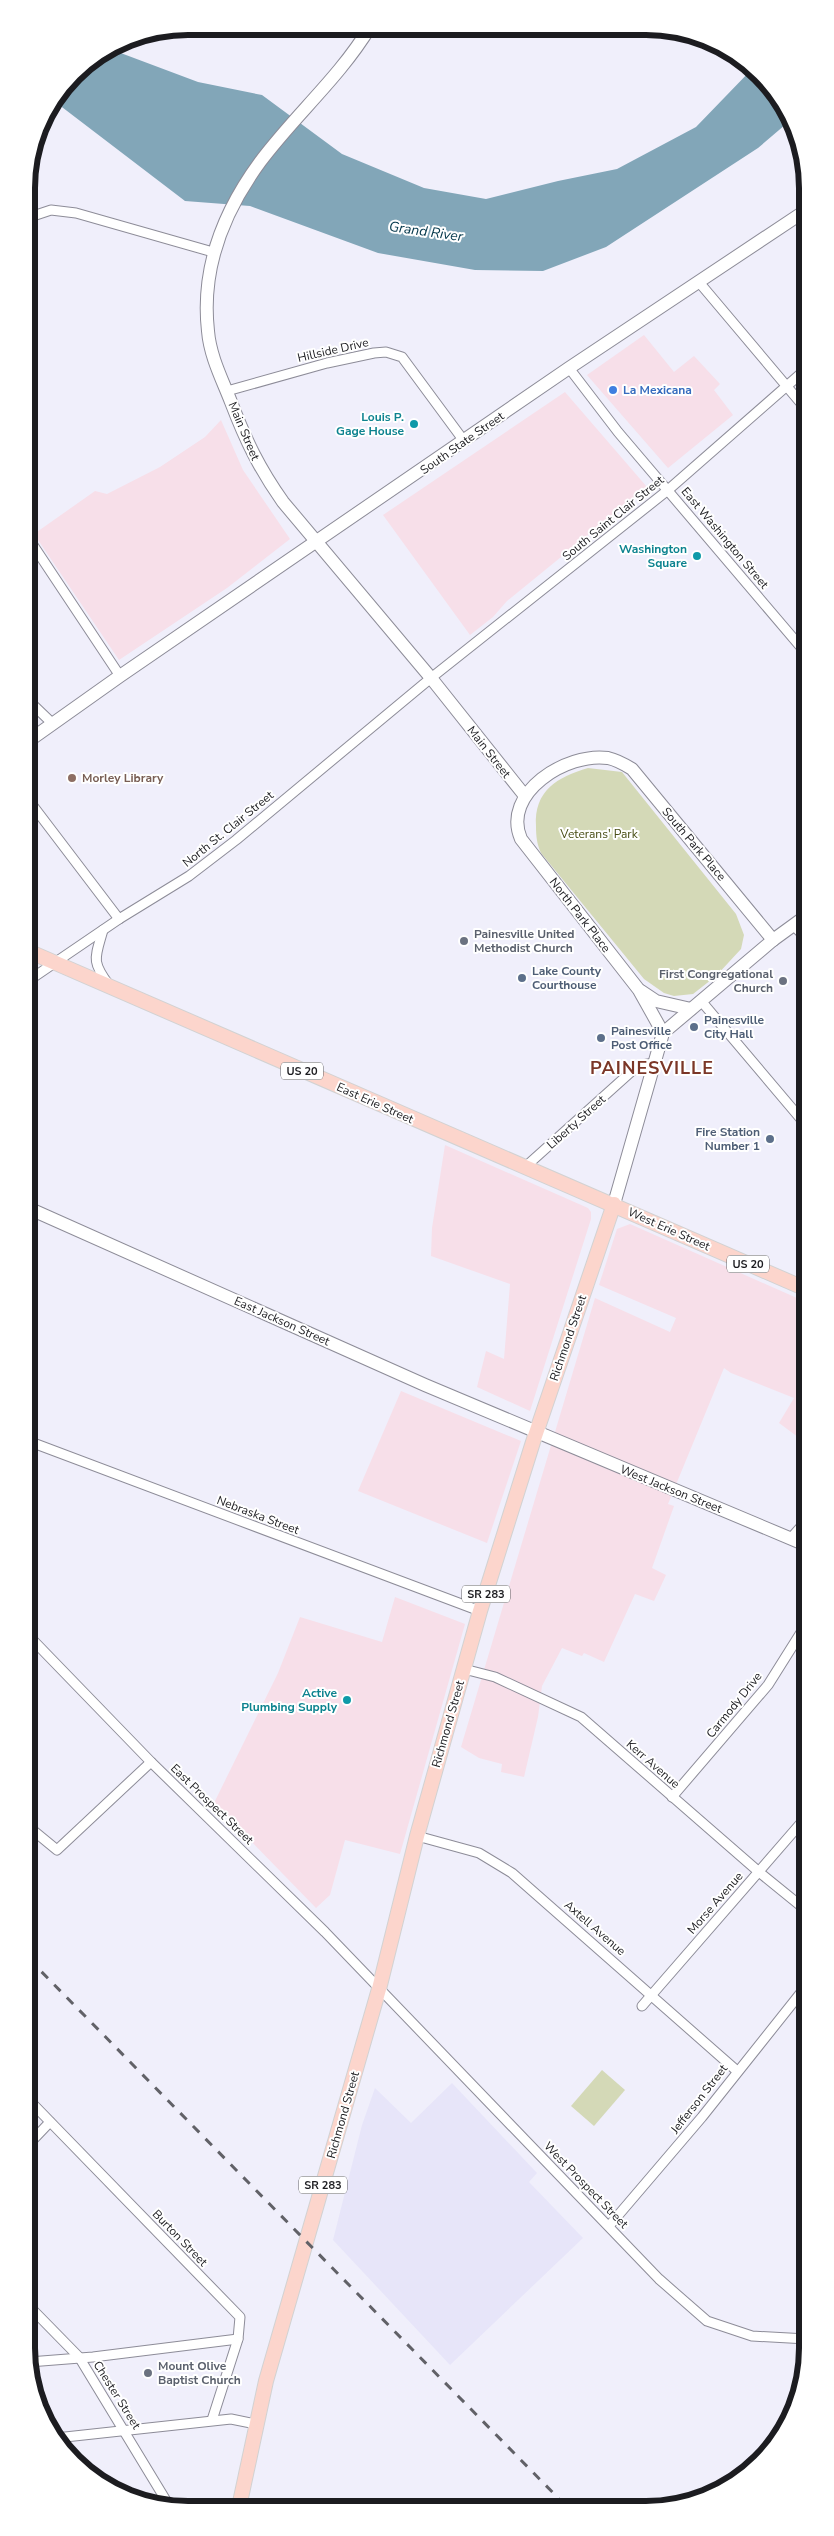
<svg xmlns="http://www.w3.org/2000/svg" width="834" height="2536" font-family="'Nunito Sans',sans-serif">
	<rect width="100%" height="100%" fill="#f0effb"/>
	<g fill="#f7dfe9">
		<path d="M644 335 674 372 694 356 720 384 714 390 733 415 668 468 587 375Z"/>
		<path d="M565 392 647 487 507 601 493 617 470 635 383 515Z"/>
		<path d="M221 420 243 470 290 539 227 588 119 660 34 534 95 491 107 494 160 467 205 437Z"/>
		<path d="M445 1145 588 1208 591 1212V1219L530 1411 477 1387 486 1351 504 1359 510 1284 431 1256 432 1228Z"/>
		<path d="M630 1224 806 1302V1443L779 1423 794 1398 731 1373 724 1368 668 1504 674 1506 652 1568 666 1575 654 1601 635 1594 604 1662 584 1653 582 1656 562 1648 542 1686 538 1717 524 1777 501 1772 502 1764 479 1758 461 1747 595 1298 670 1332 676 1318 599 1285 617 1229Z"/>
		<path d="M401 1391 521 1441 487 1543 358 1491Z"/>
		<path d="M395 1597 465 1624 400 1854 345 1840 330 1895 316 1908 214 1803 278 1673 300 1617 382 1642Z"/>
	</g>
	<path fill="#e7e5f9" d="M452 2083 537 2173 529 2182 583 2238 450 2365 333 2240 362 2125 375 2088 411 2123Z"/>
	<g fill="#d4d9b7">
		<path d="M588 768 622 772 736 914 744 935 741 949 716 976 693 994 674 996 664 993 644 979 541 853C537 844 536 837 536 826 534 791 557 777 588 768Z"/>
		<path d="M602 2070 625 2090 594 2126 571 2106Z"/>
	</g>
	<path fill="#82a6b8" d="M110 49 198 82 262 95 342 154 424 188 486 199 558 181 617 169 696 127 753 68 761 74 792 119 758 148 606 247 543 271 475 270 378 253 250 206 185 201 54 101 81 67Z"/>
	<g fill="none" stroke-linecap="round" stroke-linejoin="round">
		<g stroke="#8d8c98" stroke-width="11">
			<g id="street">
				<path d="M27 218 51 210 76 213 213 252"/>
				<path d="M698 281 805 408"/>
				<path d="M569 368 618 432 805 652"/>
				<path d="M227 391 327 363 374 353 386 352 402 357 464 441"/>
				<path d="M27 536 120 676"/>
				<path d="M27 699 53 724"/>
				<path d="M27 798 119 919"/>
				<path d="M794 926 806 938"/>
				<path d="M103 930C95 958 91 961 109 985"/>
				<path d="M28 981 119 919 189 876 236 840 431 678 668 490 805 370"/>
				<path d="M702 1002 806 1125"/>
				<path d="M28 1099 31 1094"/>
				<path d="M524 1168 632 1071 642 1065 654 1063"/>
				<path d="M28 1230 35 1211"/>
				<path d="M28 1441 480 1611"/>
				<path d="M791 1538 806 1521"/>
				<path d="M28 1635 151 1762 325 1932 659 2279 707 2321 752 2336 807 2339"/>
				<path d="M464 1669 495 1677 581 1717 759 1872 807 1911"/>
				<path d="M672 1797 768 1685 807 1623"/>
				<path d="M29 1827 57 1850 151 1762"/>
				<path d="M417 1836 479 1853 512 1873 737 2071"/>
				<path d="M642 2006 807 1816"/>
				<path d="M29 2100 240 2317 238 2339 212 2420"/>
				<path d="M29 2144 50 2122"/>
				<path d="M609 2226 702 2117 807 1985"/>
				<path d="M29 2306 79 2357 170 2507"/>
				<path d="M29 2362 93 2357 238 2339"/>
				<path d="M56 2438 231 2419 256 2424"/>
			</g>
		</g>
		<g stroke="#8d8c98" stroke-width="14">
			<g id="secondary">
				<path d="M370 27C339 78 295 115 260 162 224 211 201 269 208 331 210 356 222 379 231 402 246 441 259 468 283 502L431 678 525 796"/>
				<path d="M27 742 120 676 569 368 805 211"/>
				<path d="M641 991 656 1001 691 1009"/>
				<path d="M663 1033 639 990 521 839C501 793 567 752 608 758 617 760 624 764 632 769L773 940"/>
				<path d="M614 1204 663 1033 773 940 806 916"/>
				<path d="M28 1208 425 1385 806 1545"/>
			</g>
		</g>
		<g stroke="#d2d2d2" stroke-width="16">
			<g id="primary">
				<path d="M28 951 806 1289"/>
				<path d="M239 2507 266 2381 379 1989 417 1836 480 1611 533 1442 614 1204"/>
			</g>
		</g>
		<use href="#street" stroke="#fff" stroke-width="9"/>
		<use href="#secondary" stroke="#fff" stroke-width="12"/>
		<use href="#primary" stroke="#fcd5cc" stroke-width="14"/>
		<path stroke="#616167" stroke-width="3" stroke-dasharray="9 9" stroke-linecap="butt" d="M29 1959 567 2507"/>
	</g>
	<circle fill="#3f7fe0" stroke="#fff" stroke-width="2" cx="613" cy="390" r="5"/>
	<g fill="#0f9aa8" stroke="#fff" stroke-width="2">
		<circle cx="414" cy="424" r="5"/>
		<circle cx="697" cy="556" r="5"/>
		<circle cx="347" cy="1700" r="5"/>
	</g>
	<circle fill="#8d6e63" stroke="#fff" stroke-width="2" cx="72" cy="778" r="5"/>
	<g fill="#6b7280" stroke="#fff" stroke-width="2">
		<circle cx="464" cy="941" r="5"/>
		<circle cx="783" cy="981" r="5"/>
		<circle cx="148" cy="2373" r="5"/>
	</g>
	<g fill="#5c6f8a" stroke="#fff" stroke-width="2">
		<circle cx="522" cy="978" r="5"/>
		<circle cx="694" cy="1027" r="5"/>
		<circle cx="601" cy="1038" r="5"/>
		<circle cx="770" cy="1139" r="5"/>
	</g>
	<g text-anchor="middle" stroke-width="4" stroke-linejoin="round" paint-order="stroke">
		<g fill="#fff" stroke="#606063" stroke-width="1">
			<rect x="281" y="1062.5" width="42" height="17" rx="4"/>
			<rect x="727" y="1255.5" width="42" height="17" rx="4"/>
			<rect x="462" y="1585.5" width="48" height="17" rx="4"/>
			<rect x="299" y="2176.5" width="48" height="17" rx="4"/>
		</g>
		<g font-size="11" font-weight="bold" fill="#1c1c20">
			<text x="302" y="1075">US 20</text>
			<text x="748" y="1268">US 20</text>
			<text x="486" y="1598">SR 283</text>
			<text x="323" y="2189">SR 283</text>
		</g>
		<g font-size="12" fill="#1c1c20" stroke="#fff">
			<text transform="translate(333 350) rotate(-13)" y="4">Hillside Drive</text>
			<text transform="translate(244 431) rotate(67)" y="4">Main Street</text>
			<text transform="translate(462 443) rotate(-35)" y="4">South State Street</text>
			<text transform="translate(613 518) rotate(-39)" y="4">South Saint Clair Street</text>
			<text transform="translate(725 538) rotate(50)" y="4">East Washington Street</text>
			<text transform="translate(489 752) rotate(52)" y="4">Main Street</text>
			<text transform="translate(228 829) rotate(-39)" y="4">North St. Clair Street</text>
			<text transform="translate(694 844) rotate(50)" y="4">South Park Place</text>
			<text transform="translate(580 915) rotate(52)" y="4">North Park Place</text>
			<text transform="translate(375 1103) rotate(24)" y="4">East Erie Street</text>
			<text transform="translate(576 1122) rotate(-42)" y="4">Liberty Street</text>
			<text transform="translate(669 1229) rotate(24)" y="4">West Erie Street</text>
			<text transform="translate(282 1321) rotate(24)" y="4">East Jackson Street</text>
			<text transform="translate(568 1338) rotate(-71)" y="4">Richmond Street</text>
			<text transform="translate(671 1489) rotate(22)" y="4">West Jackson Street</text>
			<text transform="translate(258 1515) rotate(21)" y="4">Nebraska Street</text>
			<text transform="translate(734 1705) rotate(-51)" y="4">Carmody Drive</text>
			<text transform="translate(448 1724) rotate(-74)" y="4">Richmond Street</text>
			<text transform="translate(653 1764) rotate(41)" y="4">Kerr Avenue</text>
			<text transform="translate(212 1804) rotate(44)" y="4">East Prospect Street</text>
			<text transform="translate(715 1903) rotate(-49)" y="4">Morse Avenue</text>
			<text transform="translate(595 1928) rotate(41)" y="4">Axtell Avenue</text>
			<text transform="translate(699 2099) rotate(-52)" y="4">Jefferson Street</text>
			<text transform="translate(343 2115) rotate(-74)" y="4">Richmond Street</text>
			<text transform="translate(586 2185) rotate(46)" y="4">West Prospect Street</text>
			<text transform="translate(180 2238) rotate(46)" y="4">Burton Street</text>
			<text transform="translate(117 2395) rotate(58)" y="4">Chester Street</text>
		</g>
		<g font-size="12" font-weight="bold" fill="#366cbe" stroke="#fff" text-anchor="start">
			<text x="623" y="394">La Mexicana</text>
		</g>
		<g font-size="12" font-weight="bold" fill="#0d838f" stroke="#fff" text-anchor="end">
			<text x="404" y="421">Louis P.<tspan x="404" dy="14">Gage House</tspan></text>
			<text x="687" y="553">Washington<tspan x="687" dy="14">Square</tspan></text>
			<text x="337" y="1697">Active<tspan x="337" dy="14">Plumbing Supply</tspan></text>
		</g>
		<g font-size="12" font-weight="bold" fill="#785e54" stroke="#fff" text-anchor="start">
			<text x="82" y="782">Morley Library</text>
		</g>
		<g font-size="12" fill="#484d15" stroke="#fff">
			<text x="599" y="838">Veterans' Park</text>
		</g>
		<g font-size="12" font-weight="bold" fill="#5b616d" stroke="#fff" text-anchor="start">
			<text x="474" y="938">Painesville United<tspan x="474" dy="14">Methodist Church</tspan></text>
			<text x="773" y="978" text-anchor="end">First Congregational<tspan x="773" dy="14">Church</tspan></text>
			<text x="158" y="2370">Mount Olive<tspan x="158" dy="14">Baptist Church</tspan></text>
		</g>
		<g font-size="12" font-weight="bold" fill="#4e5e75" stroke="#fff" text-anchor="start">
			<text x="532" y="975">Lake County<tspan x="532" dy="14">Courthouse</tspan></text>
			<text x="704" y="1024">Painesville<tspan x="704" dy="14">City Hall</tspan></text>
			<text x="611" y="1035">Painesville<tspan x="611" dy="14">Post Office</tspan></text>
			<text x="760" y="1136" text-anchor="end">Fire Station<tspan x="760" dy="14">Number 1</tspan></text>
		</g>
		<g font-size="14" font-style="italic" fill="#02364a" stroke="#fff">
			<text transform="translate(426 231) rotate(8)" y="5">Grand River</text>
		</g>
		<g font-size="18" font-weight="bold" letter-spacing="1" fill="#7b3627" stroke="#fff">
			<text x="652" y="1074">PAINESVILLE</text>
		</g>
	</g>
	<path d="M0 0H834V2536H0ZM188 35H646A153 153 0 0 1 799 188V2348A153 153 0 0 1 646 2501H188A153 153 0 0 1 35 2348V188A153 153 0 0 1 188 35Z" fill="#fff" fill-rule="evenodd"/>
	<path fill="none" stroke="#1c1c20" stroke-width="6" d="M188 35H646A153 153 0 0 1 799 188V2348A153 153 0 0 1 646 2501H188A153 153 0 0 1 35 2348V188A153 153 0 0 1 188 35Z"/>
</svg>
